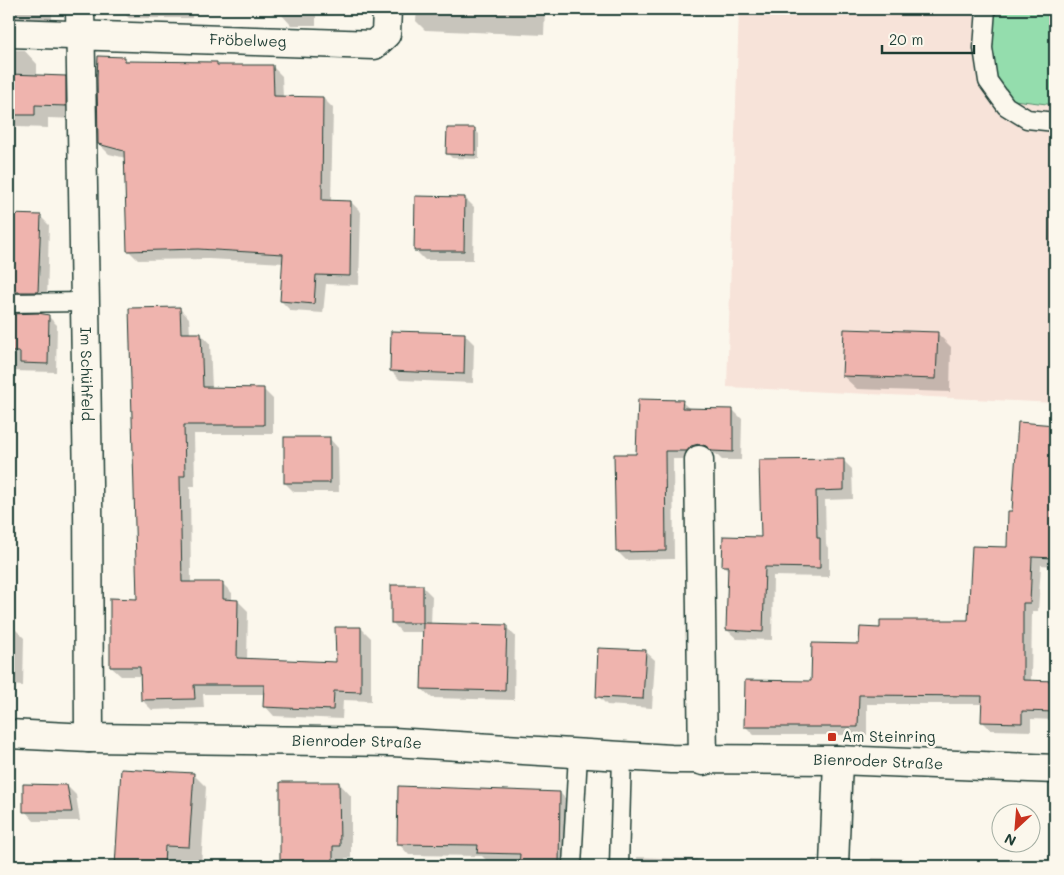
<svg xmlns="http://www.w3.org/2000/svg" width="1064" height="875" font-family="Mali,sans-serif">
	<rect width="100%" height="100%" fill="#fbf7ec"/>
	<filter id="ink" filterUnits="userSpaceOnUse"><feTurbulence type="fractalNoise" baseFrequency=".02" numOctaves="2"/><feDisplacementMap in="SourceGraphic" scale="10" xChannelSelector="R" yChannelSelector="G"/><feConvolveMatrix kernelMatrix="1 2 1 2 8 2 1 2 1" color-interpolation-filters="sRGB"/></filter>
	<g filter="url(#ink)">
		<path fill="#f7e3d9" d="M739 9H1055V403L727 387Z"/>
		<path fill="#94ddad" stroke="#5a8d70" d="M989 9H1055V105L1014 100 993 79Z"/>
		<g fill="#0003">
			<path d="M9 9H71V11H52V31L9 38Z"/>
			<path d="M119 9H192V18H129Z"/>
			<path d="M267 9H333V15H316V25H291L282 15 273 14Z"/>
			<path d="M417 9H545L544 35 425 30 416 21Z"/>
			<path d="M9 50H24L37 64V77H65L78 91 79 119 48 118V128L17 127 9 119Z"/>
			<path d="M124 58 129 62 272 66 282 76 283 97 323 98 333 108 331 202H351L361 212 359 285 326 284 323 313 291 311 281 301 284 263 208 259 138 260 128 250 126 158 109 154 99 144Z"/>
			<path d="M475 130 479 134V159L452 158 448 154Z"/>
			<path d="M1052 152H1055V248L1048 241Z"/>
			<path d="M465 198 474 207 473 260H425L416 251Z"/>
			<path d="M9 215 40 216 49 225 47 301 9 307Z"/>
			<path d="M179 308 189 318 190 334H201L210 344 212 389H263L273 399V434H194L195 486H190L191 584 222 583 232 593V601H238L248 611 247 660 337 664 361 628 371 638V701L343 700 342 719 274 716 265 706V694H203L204 708 152 710 142 700 141 676H121L111 667 138 600Z"/>
			<path d="M38 314 48 316 57 325 56 372 9 371V315Z"/>
			<path d="M937 333 951 347 950 392 857 389 843 376Z"/>
			<path d="M465 335 474 344 473 383 400 380 391 371Z"/>
			<path d="M682 402 690 409 733 410 742 419 741 460H722L716 454 709 453 696 459H673L674 559 626 560 617 551 638 455Z"/>
			<path d="M1019 424 1055 426V566L1041 565 1038 611H1032L1031 681 1055 682V720L1031 719V731L991 730 983 722V704H867V735H754L745 726 812 682 882 629 969 622 1008 549 1013 513Z"/>
			<path d="M329 438 338 448 339 492H294L285 483Z"/>
			<path d="M843 460 852 469 853 499 825 500 826 545 829 549V577L773 576 772 640 737 639 727 630 729 571 723 565 763 538Z"/>
			<path d="M422 586 432 596 431 625 506 627 515 636 514 700 432 698 422 689 424 632H401L392 622Z"/>
			<path d="M9 625H11L24 638 23 686 9 685Z"/>
			<path d="M645 651 655 660 652 708 607 705 598 696Z"/>
			<path d="M122 770 193 774 206 787 201 866H117Z"/>
			<path d="M281 783H339L351 796V858H345V866H281Z"/>
			<path d="M67 786 76 795 80 821H34L25 811Z"/>
			<path d="M560 793 571 804 570 866H521V865L490 864 482 856 409 855 398 843Z"/>
			<path d="M637 857 696 859 700 862 789 863 792 866H630L631 864H637Z"/>
			<rect x="1049" y="857" width="6" height="9"/>
			<path d="M871 858 911 859 919 866H871Z"/>
			<path d="M584 864H608L610 866H583Z"/>
		</g>
		<g fill="#efb4ae" stroke="#1f3d34">
			<path d="M98 56 125 57V61L217 62V65H273L274 96 323 97 322 200 351 201 350 276 316 275 314 304 280 301 283 254 198 249 127 251 124 151 98 144 97 77Z"/>
			<path d="M9 74 66 76V106L35 105V115H9Z"/>
			<path d="M447 128H475V155L446 154Z"/>
			<path d="M415 196 465 197 464 251H414Z"/>
			<path d="M9 214 41 215 38 292H9Z"/>
			<path d="M180 307 181 333H201L203 387 264 388V425H184L185 476H180L182 582H223V599L238 600 237 658 336 662 335 627H361V692L334 691 333 710 263 707 264 685H194L195 699 141 700 140 667H110V598L137 599 129 308Z"/>
			<path d="M38 313 49 315 48 364 20 363V352H9V314Z"/>
			<path d="M844 329 938 332 936 379 842 376Z"/>
			<path d="M391 331 465 333 464 374 390 371Z"/>
			<path d="M638 399 683 400 682 408 733 409V452L712 451 706 446 699 444 691 446 687 451H665L666 551 616 552 614 454H636Z"/>
			<path d="M1018 422 1055 425V558L1032 557 1030 603H1023V680L1055 681V712L1022 711V723L981 722 982 696 859 695 858 727H744L745 680 811 681 812 643 859 644 860 627 880 628V620H968L972 546 1007 547 1008 511H1012Z"/>
			<rect x="284" y="437" width="46" height="46"/>
			<path d="M844 459V490L816 491 817 538H820V568L765 567 763 632 726 630 728 566H722L723 536 761 537 759 460Z"/>
			<rect x="391" y="585" width="32" height="38"/>
			<path d="M423 623 507 625 505 691 421 689Z"/>
			<path d="M598 648 646 650 643 699 596 697Z"/>
			<path d="M121 769 194 773 189 847 165 846 164 866H115Z"/>
			<path d="M280 782H339L340 846H333V866H280Z"/>
			<path d="M23 784 67 785 72 812H23Z"/>
			<path d="M398 786 560 792 559 866H519L520 854 477 853 478 845 397 844Z"/>
		</g>
		<g fill="none" stroke-linecap="round" stroke-linejoin="round">
			<g stroke="#1f3d34" stroke-width="21">
				<g id="service">
					<path d="M986 9 983 48 988 81 1006 106 1027 119 1055 122"/>
					<path d="M9 303 84 302"/>
					<path d="M572 866 578 754"/>
					<path d="M619 866 622 756"/>
				</g>
			</g>
			<g stroke="#1f3d34" stroke-width="31">
				<g id="minor">
					<path id="s1" d="M80 9 88 484 89 738"/>
					<path id="s2" d="M9 33 374 45 386 34 387 9"/>
					<path d="M699 460 703 761"/>
					<path d="M834 866 838 760"/>
				</g>
			</g>
			<g stroke="#1f3d34" stroke-width="31">
				<g id="tertiary">
					<path id="s3" d="M9 734 89 738 393 742 671 759 838 760 1055 769"/>
				</g>
			</g>
			<use href="#service" stroke="#fbf7ec" stroke-width="18"/>
			<use href="#minor" stroke="#fbf7ec" stroke-width="28"/>
			<use href="#tertiary" stroke="#fbf7ec" stroke-width="28"/>
		</g>
	</g>
	<rect fill="#c8321e" stroke="#fbf7ec" stroke-width="2" x="827" y="732" width="10" height="10" rx="2.5"/>
	<g text-anchor="middle" stroke-width="5" stroke-linejoin="round" paint-order="stroke">
		<g font-size="15" fill="#1f3d34" stroke="#fbf7ec">
			<text dy="5" stroke="none"><textPath href="#s2" startOffset="239">Fröbelweg</textPath></text>
			<text dy="5" stroke="none"><textPath href="#s1" startOffset="365">Im Schühfeld</textPath></text>
			<text dy="5" stroke="none"><textPath href="#s3" startOffset="348">Bienroder Straße</textPath></text>
			<text dy="5" stroke="none"><textPath href="#s3" startOffset="870">Bienroder Straße</textPath></text>
		</g>
		<g font-size="15" fill="#1f3d34" stroke="#fbf7ec" text-anchor="start">
			<text x="842" y="742">Am Steinring</text>
		</g>
	</g>
	<rect width="1064" height="875" fill="none" stroke="#fbf7ec" stroke-width="30"/>
	<rect x="15" y="15" width="1034" height="845" fill="none" stroke="#1f3d34" stroke-width="2" filter="url(#ink)"/>
	<g transform="translate(1016 828) rotate(206)"><circle r="24" fill="#fbf7ec" stroke="#a3ada2"/>
	<path d="M0-4L9 19L0 12L-9 19Z" fill="#c8321e"/>
	<text y="-8" font-size="14" font-weight="bold" text-anchor="middle" fill="#1f3d34">N</text>
	</g>
	<path d="M882 45v8h92v-8" fill="none" stroke="#1f3d34" stroke-width="2.5"/>
	<text x="889" y="45" font-size="15" fill="#1f3d34" stroke="#fbf7ec" stroke-width="4" paint-order="stroke">20 m</text>
</svg>
